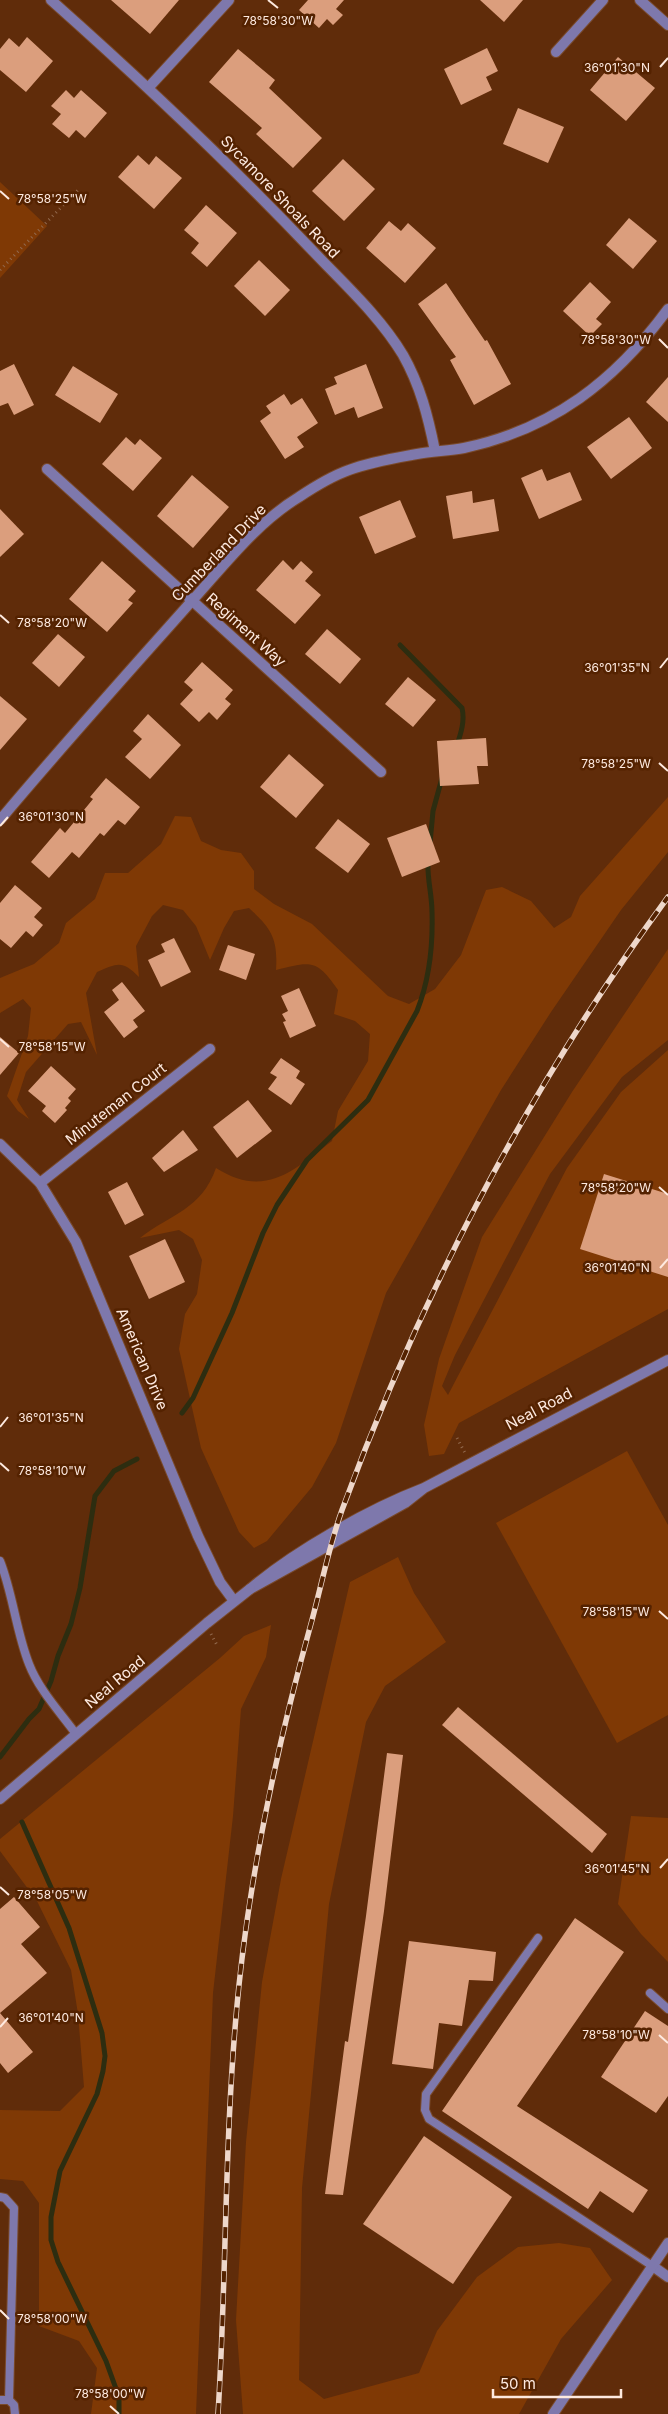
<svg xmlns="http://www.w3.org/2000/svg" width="668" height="2414" font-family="Inter,sans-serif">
	<rect width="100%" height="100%" fill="#602c0a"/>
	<g fill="#7f3905">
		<path d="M0 182 47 226 0 278Z"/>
		<path d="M668 797V852L621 910 551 1012 501 1090 386 1293 336 1443 312 1487 267 1541 254 1548 239 1532 201 1448 179 1349 185 1314 197 1294 202 1260 193 1239 179 1230 140 1238C172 1213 201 1210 216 1168 265 1199 293 1171 332 1141L338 1111 368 1061 370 1034 355 1021 334 1014 338 990C317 959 311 961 276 970 278 939 272 929 249 908L234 911 224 928 210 960 196 926 183 910 163 905 152 916 136 946 139 977C122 960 118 963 97 972L86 993 97 1055 81 1022 68 1024 26 1072 17 1100 29 1119 18 1111 7 1096 28 1036 31 1008 23 999 0 1013V978L34 964 59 943 66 923 95 899 105 873H128L161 844 175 816 191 817 201 841 221 850 241 853 254 871V889L274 904 312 924 388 996 409 1004 435 989 461 955 486 890 502 887 531 901 554 928 571 917 580 896Z"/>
		<path d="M668 949V1040L622 1077 550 1174 455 1355 442 1386 448 1395 567 1168 621 1092 668 1050V1309L459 1423 444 1454 429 1456 424 1425 439 1359 482 1237 572 1092Z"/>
		<path d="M627 1451 668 1525V1715L617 1743 496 1523Z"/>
		<path d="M398 1557 414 1593 446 1642 385 1686 366 1722 329 1904 302 2188 299 2380 324 2399 419 2373 437 2331 477 2277 518 2247 559 2243 590 2248 612 2280 561 2339 519 2414H243L236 2320 246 2142 262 1982 281 1879 350 1582Z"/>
		<path d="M271 1625 266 1657 241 1709 233 1816 213 1993 196 2414H91L97 2368 79 2341 39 2326V2203L23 2181 0 2179V2110L60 2111 84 2087 78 2014 71 1970 37 1901 0 1851V1839L220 1658 244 1636Z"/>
		<path d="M631 1816 668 1818V1962L641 1934 618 1904Z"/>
	</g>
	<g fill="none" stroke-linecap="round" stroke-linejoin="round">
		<g stroke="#2d2d10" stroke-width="5">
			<path d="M400 645 462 708C465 721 461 733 457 745"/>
			<path d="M430 843 433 811 442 778"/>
			<path d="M182 1413 193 1398 232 1313 263 1233 277 1205 307 1160 368 1100 417 1011C429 981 433 945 432 912 432 895 427 878 428 862"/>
			<path d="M0 1757 29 1719 39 1709 51 1681 58 1656 71 1624 80 1588 95 1496 114 1471 137 1459"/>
			<path d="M22 1822 69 1928 102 2033 105 2056 103 2071 97 2094 60 2171 51 2217V2240L58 2262 106 2361 119 2397V2414"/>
		</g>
	</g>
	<g fill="#db9e7d">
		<path d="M111 0H179L150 34Z"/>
		<path d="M308 0H344L336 9 343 15 333 25 327 19 319 28 299 10Z"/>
		<path d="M480 0H523L504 22Z"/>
		<path d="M27 37 53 61 26 92 0 70V49L9 38 19 47Z"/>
		<path d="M487 48 498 71 486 77 492 90 461 105 444 69Z"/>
		<path d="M238 49 275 80 269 88 322 138 293 168 256 134 262 128 209 82Z"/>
		<path d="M618 57 655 88 626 121 590 90Z"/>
		<path d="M66 90 74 98 81 90 107 113 85 138 76 130 69 138 52 124 61 114 51 106Z"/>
		<path d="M518 108 564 127 548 163 503 144Z"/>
		<path d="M138 155 149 165 156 156 182 178 154 209 118 177Z"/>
		<path d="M343 159 375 189 344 221 312 191Z"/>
		<path d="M206 205 237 233 207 267 191 253 199 243 184 230Z"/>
		<path d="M629 218 657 241 633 269 606 245Z"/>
		<path d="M389 221 401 231 408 223 436 248 405 283 366 248Z"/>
		<path d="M259 260 290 290 265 316 234 286Z"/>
		<path d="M590 282 611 302 596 319 602 324 590 336 563 311Z"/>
		<path d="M446 283 485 341 487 340 511 384 474 405 450 360 456 357 418 304Z"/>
		<path d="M14 364 34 405 14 415 8 403 0 406V371Z"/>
		<path d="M366 364 383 408 358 418 354 407 335 415 325 389 337 384 334 377Z"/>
		<path d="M73 366 118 394 100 423 55 395Z"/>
		<path d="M668 377V422L646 402Z"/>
		<path d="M284 394 291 405 302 398 318 423 297 437 304 447 285 459 260 421 271 413 266 406Z"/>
		<path d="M629 417 652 448 611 479 587 447Z"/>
		<path d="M126 437 135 445 140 439 162 458 133 491 102 464Z"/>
		<path d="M542 469 547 481 570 472 582 500 539 519 521 478Z"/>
		<path d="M192 475 229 507 193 548 157 516Z"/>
		<path d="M472 491 473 503 494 499 499 531 453 539 446 496Z"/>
		<path d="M400 500 416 537 375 554 359 517Z"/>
		<path d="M0 509 24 534 0 557Z"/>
		<path d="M283 560 293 570 301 561 313 572 305 581 321 595 295 624 256 590Z"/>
		<path d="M102 561 136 591 128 600 133 603 107 632 69 599Z"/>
		<path d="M327 629 361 659 340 684 305 654Z"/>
		<path d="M58 634 85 657 59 687 32 663Z"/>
		<path d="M202 662 233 690 225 699 231 704 217 720 209 712 199 722 180 704 193 690 184 682Z"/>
		<path d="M408 677 436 700 413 727 385 704Z"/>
		<path d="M0 696 27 719 0 750Z"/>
		<path d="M148 714 181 745 150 779 125 757 142 739 133 731Z"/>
		<path d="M486 738 488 766H477L479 784 440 786 437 741Z"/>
		<path d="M289 754 324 785 296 818 260 787Z"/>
		<path d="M106 778 140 807 125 825 118 820 104 836 100 833 79 858 72 852 49 878 31 862 60 828 65 833 93 799 90 797Z"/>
		<path d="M338 819 370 844 348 873 315 848Z"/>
		<path d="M426 824 440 862 402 877 387 838Z"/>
		<path d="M15 885 42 908 34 917 43 925 33 937 26 931 11 948 0 939V903Z"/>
		<path d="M174 938 191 972 161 987 148 960 165 952 161 944Z"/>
		<path d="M228 945 255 954 246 980 219 970Z"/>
		<path d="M122 982 145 1011 133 1020 138 1027 124 1038 104 1012 119 1000 112 990Z"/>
		<path d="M299 988 316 1026 290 1038 283 1022 286 1021 282 1014 288 1011 281 996Z"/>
		<path d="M0 1037 19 1053 0 1075Z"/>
		<path d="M281 1058 300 1071 296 1078 305 1084 291 1105 268 1089 277 1077 270 1073Z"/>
		<path d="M51 1066 76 1089 68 1098 71 1101 65 1108 67 1110 55 1123 42 1111 46 1106 28 1091Z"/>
		<path d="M248 1100 272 1131 237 1158 213 1127Z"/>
		<path d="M183 1130 198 1150 164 1172 152 1158Z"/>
		<path d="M604 1174 668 1194V1277L580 1249Z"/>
		<path d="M127 1182 144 1215 125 1225 108 1192Z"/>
		<path d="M165 1239 185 1282 149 1299 129 1256Z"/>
		<path d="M458 1707 607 1834 592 1853 442 1725Z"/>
		<path d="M387 1753 403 1755 384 1911 343 2195 325 2194 345 2041 348 2042 366 1916Z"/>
		<path d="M14 1897 40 1927 21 1944 47 1973 0 2013 33 2052 8 2073 0 2063V1909Z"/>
		<path d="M575 1918 624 1952 517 2106 648 2190 633 2213 600 2191 588 2209 442 2111Z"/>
		<path d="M409 1941 496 1952 493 1981 469 1980 462 2026 439 2023 433 2069 392 2064Z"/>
		<path d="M645 2011 668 2026V2096L656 2113 601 2077Z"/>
		<path d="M424 2136 512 2197 453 2284 363 2224Z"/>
	</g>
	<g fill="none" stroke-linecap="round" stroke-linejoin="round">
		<g stroke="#794a2c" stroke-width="10">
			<g id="service">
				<path d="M0 1561C13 1594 16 1631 29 1664 39 1690 60 1712 76 1734"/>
				<path d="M538 1938 426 2094 425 2110 429 2119 654 2267"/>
				<path d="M650 1993 668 2009"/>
				<path d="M0 2197 5 2198 14 2208 9 2400H0"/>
				<path d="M9 2400 14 2405 15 2414"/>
			</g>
		</g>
		<g stroke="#794a2c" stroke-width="12">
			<g id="minor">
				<path d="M51 0C141 80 228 162 311 249 342 282 379 315 403 355 420 385 428 416 435 451"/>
				<path d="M640 0 668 25"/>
				<path d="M556 52 603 0"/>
				<path d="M149 87 229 0"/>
				<path d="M47 469 381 772"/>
				<path d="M0 820C62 746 126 675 190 603 223 567 256 523 299 497 314 487 332 476 349 470 370 462 395 458 417 454 433 451 449 451 464 448 553 429 615 381 668 309"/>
				<path d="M40 1183 210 1049"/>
				<path d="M654 2267 668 2277"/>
				<path d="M553 2414 668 2243"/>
			</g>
		</g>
		<g stroke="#794a2c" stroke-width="12">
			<g id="tertiary">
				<path d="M0 1144 40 1183 76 1242 198 1536 220 1582 234 1601"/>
				<path d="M424 1488 405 1503 250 1589C295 1551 369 1509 424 1488L668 1360"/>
				<path d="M0 1799 207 1623 250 1589"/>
			</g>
		</g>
		<g stroke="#92694e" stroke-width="3" stroke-dasharray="1 4" stroke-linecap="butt">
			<path d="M0 270 79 189"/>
			<path d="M457 1438 465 1453"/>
			<path d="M211 1634 218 1647"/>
		</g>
		<use href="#service" stroke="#7e78ac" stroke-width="8"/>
		<use href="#minor" stroke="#7e78ac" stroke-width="10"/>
		<use href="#tertiary" stroke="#7e78ac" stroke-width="10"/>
		<g stroke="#eed7ca" stroke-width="5.5">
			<path id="rail" d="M218 2414C227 2271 224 2128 239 1985 252 1861 279 1739 312 1620 322 1583 329 1546 342 1510 422 1292 530 1085 668 897"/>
		</g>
		<use href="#rail" stroke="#542200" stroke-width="4" stroke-dasharray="11" stroke-linecap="butt"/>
	</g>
	<path fill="none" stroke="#feeae0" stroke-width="2" d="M268 0 278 8M660 67 668 58M0 191 9 199M659 339 668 348M0 615 9 623M660 668 668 658M659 763 668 771M0 826 8 817M0 1039 9 1047M659 1187 668 1195M660 1268 668 1259M0 1427 8 1417M0 1463 9 1471M659 1611 668 1619M660 1868 668 1859M0 1887 9 1895M0 2027 8 2018M659 2035 668 2043M0 2310 9 2319M110 2406 119 2414"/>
	<g text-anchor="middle" stroke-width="5" stroke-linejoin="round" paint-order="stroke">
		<g font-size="15" fill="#feeae0" stroke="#542200">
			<text transform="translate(280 197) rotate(46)" y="5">Sycamore Shoals Road</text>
			<text transform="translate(219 553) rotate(-46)" y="5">Cumberland Drive</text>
			<text transform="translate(246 630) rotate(42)" y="5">Regiment Way</text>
			<text transform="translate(116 1104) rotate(-38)" y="5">Minuteman Court</text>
			<text transform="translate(142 1359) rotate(67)" y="5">American Drive</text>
			<text transform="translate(539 1409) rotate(-28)" y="5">Neal Road</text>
			<text transform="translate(115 1682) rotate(-40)" y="5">Neal Road</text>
		</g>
	</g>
	<g font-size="12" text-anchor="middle" fill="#feeae0" stroke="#542200" stroke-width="5" stroke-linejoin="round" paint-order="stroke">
		<text x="278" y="25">78°58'30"W</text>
		<text x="617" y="72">36°01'30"N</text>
		<text x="52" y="203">78°58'25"W</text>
		<text x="616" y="344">78°58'30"W</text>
		<text x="52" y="627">78°58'20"W</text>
		<text x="617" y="672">36°01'35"N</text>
		<text x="616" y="768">78°58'25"W</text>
		<text x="51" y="821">36°01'30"N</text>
		<text x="52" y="1051">78°58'15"W</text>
		<text x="616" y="1192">78°58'20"W</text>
		<text x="617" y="1272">36°01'40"N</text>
		<text x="51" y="1422">36°01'35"N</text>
		<text x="52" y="1475">78°58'10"W</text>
		<text x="616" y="1616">78°58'15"W</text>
		<text x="617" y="1873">36°01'45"N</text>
		<text x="52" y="1899">78°58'05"W</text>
		<text x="51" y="2022">36°01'40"N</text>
		<text x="616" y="2039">78°58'10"W</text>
		<text x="52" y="2323">78°58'00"W</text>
		<text x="110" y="2398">78°58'00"W</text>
	</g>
	<path d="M493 2389v8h128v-8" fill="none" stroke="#feeae0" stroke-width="2.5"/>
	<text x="500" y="2389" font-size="15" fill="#feeae0" stroke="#542200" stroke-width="4" paint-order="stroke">50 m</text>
</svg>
